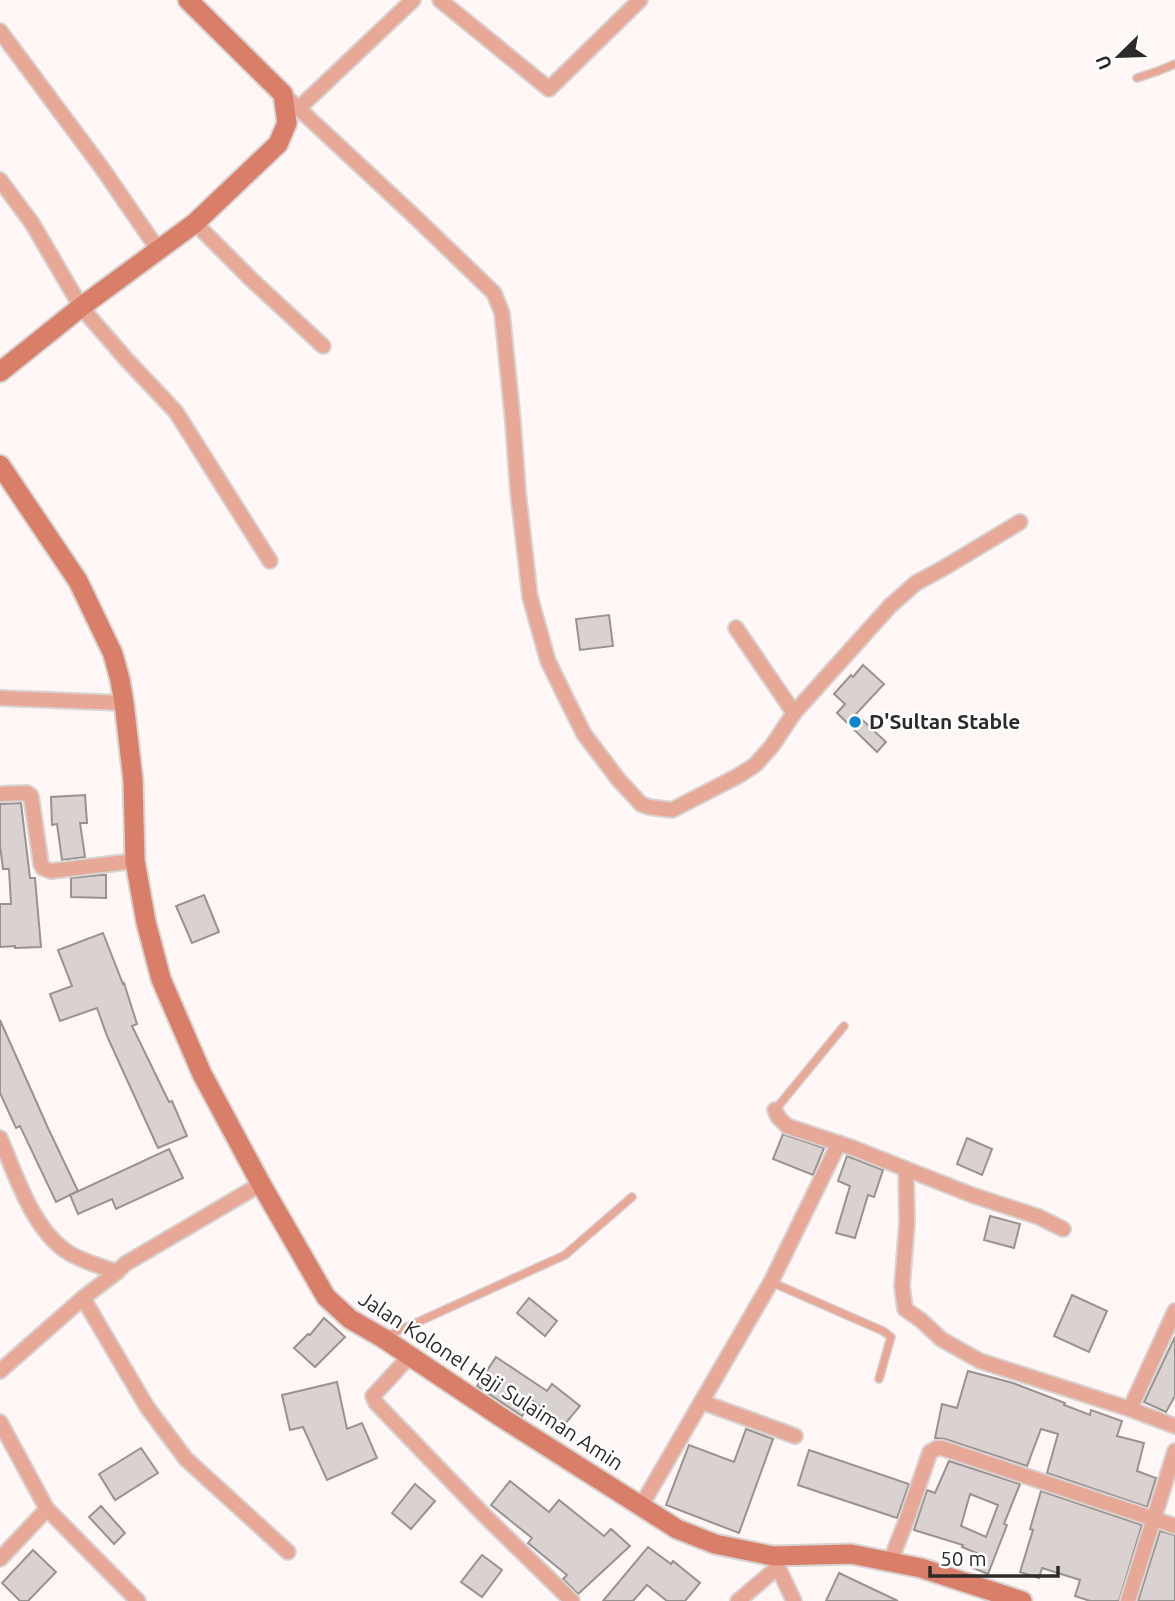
<svg xmlns="http://www.w3.org/2000/svg" width="1175" height="1601" font-family="Ubuntu,sans-serif">
	<rect width="100%" height="100%" fill="#fef7f6"/>
	<g fill="#d9d2d1" stroke="#989290" stroke-width="2" fill-rule="evenodd">
		<path d="M609 615 613 646 580 650 576 619Z"/>
		<path d="M863 665 884 684 856 714 886 742 877 752 837 713 845 704 834 694 851 675 853 677Z"/>
		<path d="M85 795 87 823H80L85 857 62 860 57 824 52 825 51 797Z"/>
		<path d="M21 803 30 878H35L41 947 15 948V946L0 947V904H11L9 869H3L0 846V804Z"/>
		<path d="M100 875H106V898L71 897V878Z"/>
		<path d="M204 895 219 932 192 943 176 906Z"/>
		<path d="M103 933 123 984 124 983 137 1024 132 1026 169 1102 172 1101 187 1136 158 1148 107 1036 97 1008 60 1021 50 994 72 986 58 950Z"/>
		<path d="M0 1020 48 1128 78 1191 56 1202 20 1126 16 1128 0 1093Z"/>
		<path d="M783 1134 824 1148 813 1175 773 1159Z"/>
		<path d="M967 1138 992 1149 982 1175 957 1164Z"/>
		<path d="M169 1149 183 1178 116 1209 112 1199 78 1214 70 1195Z"/>
		<path d="M847 1156 883 1170 874 1197 868 1195 855 1238 836 1233 850 1186 838 1181Z"/>
		<path d="M990 1216 1020 1224 1014 1248 984 1240Z"/>
		<path d="M1072 1295 1107 1311 1089 1352 1054 1336Z"/>
		<path d="M529 1298 557 1321 545 1336 517 1313Z"/>
		<path d="M324 1318 345 1337 315 1367 294 1348 308 1334 310 1335Z"/>
		<path d="M1175 1337V1396L1166 1412 1144 1402Z"/>
		<path d="M496 1357 547 1391 552 1384 580 1406 564 1425 532 1400 522 1416 477 1386Z"/>
		<path d="M968 1371 1013 1383 1065 1403 1064 1405 1090 1415 1091 1410 1122 1421 1117 1436 1144 1443 1137 1471 1156 1478 1147 1507 1047 1473 1058 1434 1041 1429 1027 1466 945 1439 935 1438 942 1404 957 1408Z"/>
		<path d="M337 1382 347 1429 362 1423 377 1458 327 1480 303 1427 290 1430 282 1395Z"/>
		<path d="M746 1429 773 1439 739 1533 666 1505 689 1445 734 1462Z"/>
		<path d="M141 1448 158 1473 115 1500 99 1474Z"/>
		<path d="M809 1450 909 1484 897 1518 798 1485Z"/>
		<path d="M949 1461 1020 1484 1004 1524 1007 1525 988 1574 973 1568 979 1554 962 1547 963 1545 914 1530 927 1490 935 1493ZM970 1494 998 1505 986 1537 961 1526Z"/>
		<path d="M510 1481 549 1512 559 1500 604 1536 611 1529 630 1546 578 1594 563 1579 567 1575 528 1543 532 1538 491 1505Z"/>
		<path d="M415 1484 435 1501 411 1529 392 1513Z"/>
		<path d="M1041 1491 1142 1525 1119 1601H1090L1075 1596 1080 1580 1042 1568 1039 1578 1020 1572 1033 1530 1030 1529Z"/>
		<path d="M101 1506 125 1533 114 1544 89 1517Z"/>
		<path d="M1160 1531 1175 1535V1601H1138Z"/>
		<path d="M648 1547 671 1564 673 1561 700 1583 685 1601H667L647 1585 633 1601H603Z"/>
		<path d="M33 1550 56 1572 28 1601H20L2 1583Z"/>
		<path d="M482 1555 502 1570 482 1597 461 1582Z"/>
		<path d="M839 1573 898 1601H826Z"/>
	</g>
	<g fill="none" stroke-linecap="round" stroke-linejoin="round">
		<g stroke="#d8d2d1" stroke-width="10">
			<g id="lane">
				<path d="M1137 78 1158 71 1175 64"/>
				<path d="M775 1110 844 1026"/>
				<path d="M771 1282 883 1331 891 1337 879 1379"/>
				<path d="M385 1337 565 1255 632 1197"/>
			</g>
		</g>
		<g stroke="#d8d2d1" stroke-width="18">
			<g id="street">
				<path d="M440 0 549 89 640 0"/>
				<path d="M0 31 102 168 159 251"/>
				<path d="M283 94 413 215 494 293 502 313 513 422 518 492 530 597 548 661 566 698 584 734 618 779 641 804 649 807 672 810 738 776 755 765 772 746 794 713 736 628"/>
				<path d="M298 109 413 0"/>
				<path d="M0 180 32 223 81 307 126 359 176 412 270 561"/>
				<path d="M195 223 251 279 323 346"/>
				<path d="M0 698 124 703"/>
				<path d="M794 713 890 606 916 583 942 569 1020 522"/>
				<path d="M0 794 27 793 31 796 41 864 43 868 51 871 135 861"/>
				<path d="M775 1110 778 1117 787 1126 853 1148 906 1169 907 1223 902 1286 905 1309 922 1321 941 1339 980 1361 1130 1409 1175 1426"/>
				<path d="M0 1138C16 1176 32 1227 66 1251 80 1261 101 1266 117 1272"/>
				<path d="M906 1169 972 1195 1039 1217 1063 1229"/>
				<path d="M83 1298 147 1407 186 1459 288 1552"/>
				<path d="M410 1356 373 1396 376 1403 482 1513 572 1601"/>
				<path d="M0 1371 83 1298 117 1272 125 1264 261 1184"/>
				<path d="M702 1402 795 1436"/>
				<path d="M1130 1409 1175 1311"/>
				<path d="M0 1422 47 1509 138 1601"/>
				<path d="M641 1506 771 1282 839 1143"/>
				<path d="M0 1559 47 1509"/>
				<path d="M775 1561 794 1601"/>
				<path d="M890 1562 907 1519 930 1452 937 1448H942L1175 1526"/>
				<path d="M738 1601 777 1568"/>
				<path d="M1128 1601 1175 1451"/>
			</g>
		</g>
		<g stroke="#d8d2d1" stroke-width="23">
			<g id="secondary">
				<path d="M0 372 81 307 195 223 278 144 287 123 283 94 188 0"/>
				<path d="M0 465 78 581 113 654 120 680 124 703 133 780 135 861 146 922 161 979 202 1074 261 1184 326 1297 350 1319 383 1338 504 1419 677 1529 715 1544 773 1556 851 1554 921 1568 1022 1601"/>
			</g>
		</g>
		<use href="#lane" stroke="#e7a898" stroke-width="7"/>
		<use href="#street" stroke="#e7a898" stroke-width="14"/>
		<use href="#secondary" stroke="#d97e68" stroke-width="19"/>
	</g>
	<circle fill="#0b85cd" stroke="#fff" stroke-width="2.5" cx="855" cy="722" r="7"/>
	<g text-anchor="middle" stroke-width="5" stroke-linejoin="round" paint-order="stroke">
		<g font-size="21" font-weight="bold" fill="#2d2b2a" stroke="#fff" text-anchor="start">
			<text x="869" y="729">D'Sultan Stable</text>
		</g>
		<g font-size="21" fill="#2d2b2a" stroke="#fff">
			<text transform="translate(491 1381) rotate(33)" y="7">Jalan Kolonel Haji Sulaiman Amin</text>
		</g>
	</g>
	<g transform="translate(1119 56) rotate(247)" stroke="#ffffff" stroke-width="5" paint-order="stroke">
	<path d="M0-5L12 26L0 18L-12 26Z" fill="#2d2b2a"/>
	<text y="-10" font-size="19" font-weight="bold" text-anchor="middle" fill="#2d2b2a">U</text>
	</g>
	<path d="M930 1566v10h128v-10" fill="none" stroke="#2d2b2a" stroke-width="3.5"/>
	<text x="940" y="1566" font-size="21" fill="#2d2b2a" stroke="#ffffff" stroke-width="5" paint-order="stroke">50 m</text>
</svg>
